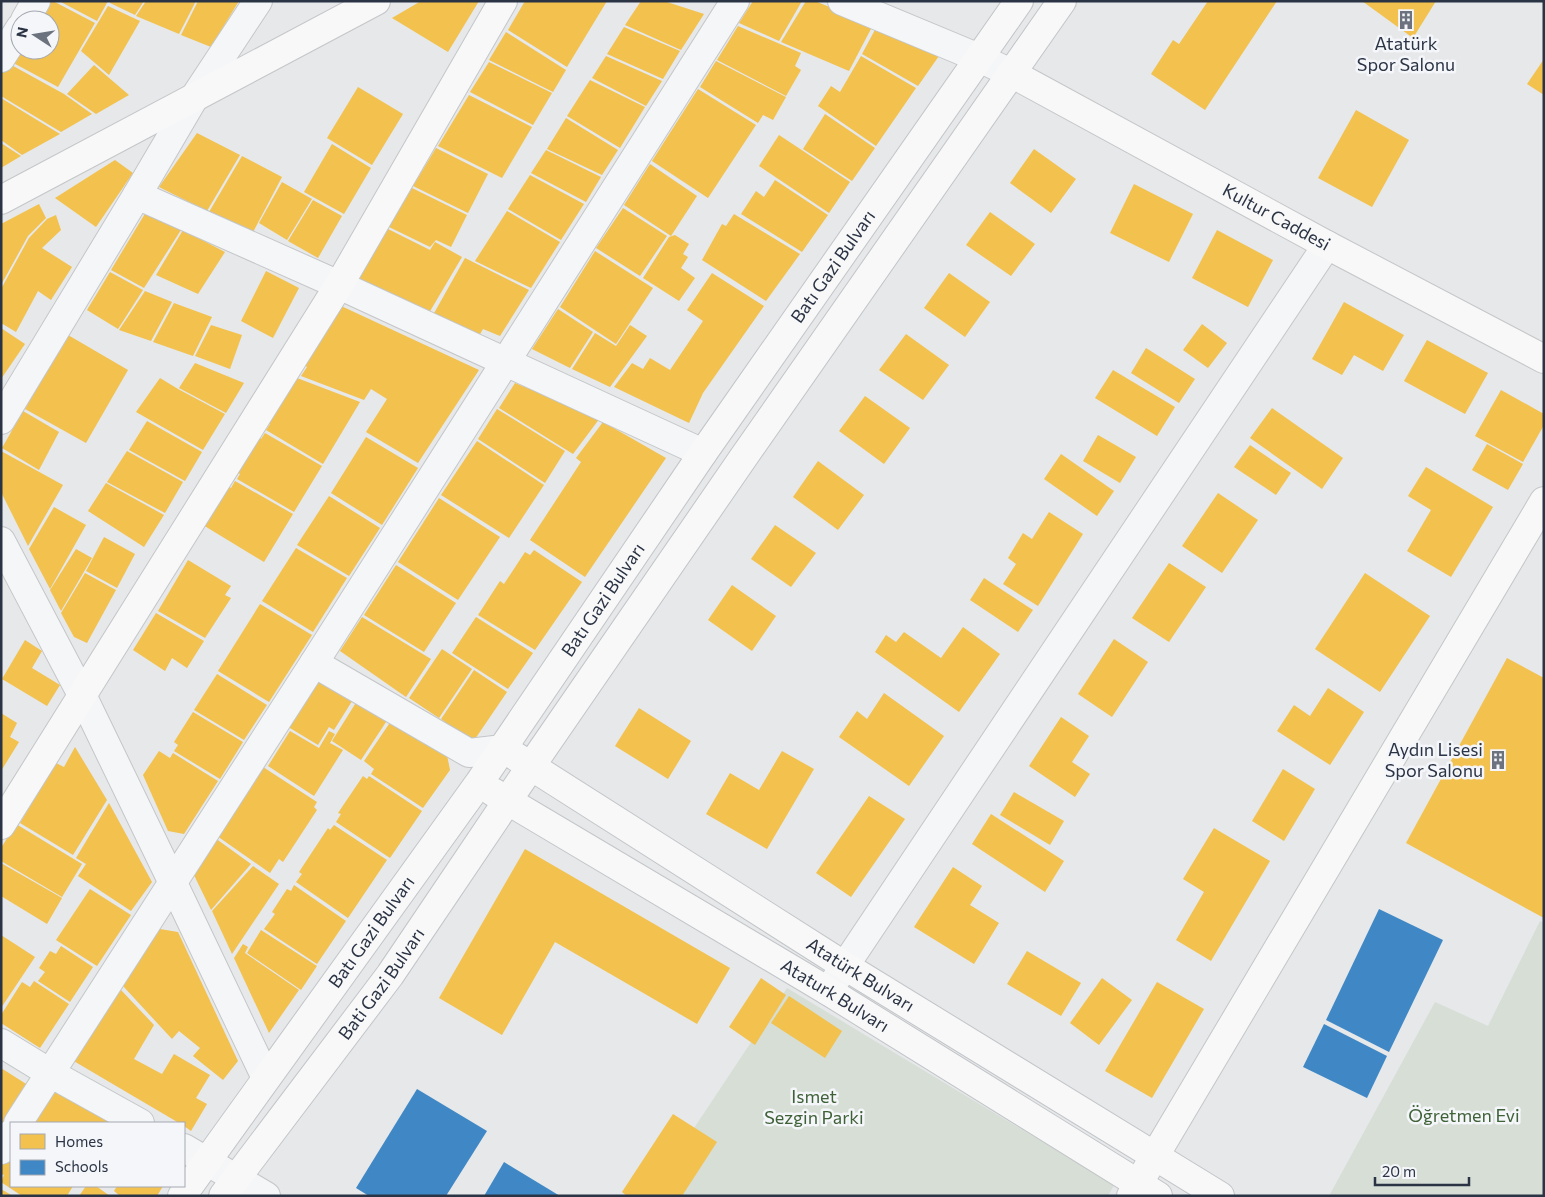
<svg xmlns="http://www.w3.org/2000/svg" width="1545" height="1197" font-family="Commissioner,sans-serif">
	<rect width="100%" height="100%" fill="#e6e8ea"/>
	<g fill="#d6ded6">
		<path d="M1540 921 1544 923V1196H1329L1435 1002 1488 1026Z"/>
		<path d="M787 988 1114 1185 1108 1196H649Z"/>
	</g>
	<g fill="#f2c14e">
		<path d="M40 1H53L95 23 58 87 6 59 20 50H50V20H29Z"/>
		<path d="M59 1H108L97 21Z"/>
		<path d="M111 1H144L135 15 110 3Z"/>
		<path d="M146 1H196L179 34 136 16Z"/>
		<path d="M198 1H239L211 47 181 35Z"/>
		<path d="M421 1H479L448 52 392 18Z"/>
		<path d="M525 1H607L567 67 508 30Z"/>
		<path d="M641 1H664L704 14 681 50 625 25Z"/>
		<path d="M753 1H802L779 41 739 23Z"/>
		<path d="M806 1H815L873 25 849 71 781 42Z"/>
		<path d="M1208 1H1277L1205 110 1151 74 1173 40 1179 44Z"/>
		<path d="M1362 1H1436L1413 38Z"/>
		<path d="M108 6 140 21 109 75 81 51Z"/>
		<path d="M738 26 801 53 795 66 801 70 786 96 717 60Z"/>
		<path d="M877 26 941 53 918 86 862 54Z"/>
		<path d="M624 27 680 51 663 79 607 54Z"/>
		<path d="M506 32 566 70 553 92 489 60Z"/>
		<path d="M606 56 662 81 646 106 592 78Z"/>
		<path d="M861 56 916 88 876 146 818 106 831 86 840 92Z"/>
		<path d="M1544 59V95L1527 84Z"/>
		<path d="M716 61 786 97 773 120 763 115 758 123 700 87Z"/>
		<path d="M6 62 64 94 92 114 61 132 1 96V69Z"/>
		<path d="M489 62 552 93 533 125 470 92Z"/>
		<path d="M94 65 129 95 96 114 67 94Z"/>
		<path d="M590 80 645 107 620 148 567 116Z"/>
		<path d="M358 87 403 114 372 165 327 138Z"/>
		<path d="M698 89 756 125 708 198 652 161Z"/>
		<path d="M469 95 532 127 502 178 438 146Z"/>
		<path d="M1 98 60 134 22 155 1 140Z"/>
		<path d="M1356 110 1409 140 1372 207 1318 178Z"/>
		<path d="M825 114 875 148 852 181 803 149Z"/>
		<path d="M566 118 618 150 602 175 547 149Z"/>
		<path d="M197 133 240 155 207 211 159 187Z"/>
		<path d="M779 135 850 182 829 213 759 166Z"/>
		<path d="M1 143 21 156 1 168Z"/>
		<path d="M332 144 371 168 344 214 304 192Z"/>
		<path d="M436 148 488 174 468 213 413 186Z"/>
		<path d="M1034 149 1076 179 1051 213 1010 183Z"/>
		<path d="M546 150 601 177 586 202 531 173Z"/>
		<path d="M242 156 282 177 252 234 209 212Z"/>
		<path d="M115 160 133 173 96 227 55 198Z"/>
		<path d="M650 164 697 196 671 236 624 205Z"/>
		<path d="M530 175 584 204 561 240 508 209Z"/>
		<path d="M775 180 828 215 802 252 741 214 756 191 764 197Z"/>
		<path d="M282 182 312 199 287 240 259 223Z"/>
		<path d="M1134 184 1193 214 1169 262 1110 233Z"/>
		<path d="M412 188 467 215 451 247 436 240 430 247 389 227Z"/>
		<path d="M313 200 342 216 318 258 288 241Z"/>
		<path d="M39 204 46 218 28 236 1 285V224Z"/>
		<path d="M623 208 667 236 640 276 596 248Z"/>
		<path d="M507 211 560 242 531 288 475 261Z"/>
		<path d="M146 212 181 230 144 288 111 270Z"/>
		<path d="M990 212 1035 244 1011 276 966 245Z"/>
		<path d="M734 214 800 254 766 301 702 260 722 224 726 226Z"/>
		<path d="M56 215 61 230 42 248 72 267 51 300 38 291 16 332 1 323V289L29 238 47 219Z"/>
		<path d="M388 229 430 250 435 242 462 257 429 313 357 280Z"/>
		<path d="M183 230 225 252 198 294 156 275Z"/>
		<path d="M1217 230 1273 260 1248 307 1192 278Z"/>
		<path d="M675 235 689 244 683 254 688 257 681 268 695 278 679 301 643 278 669 237Z"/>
		<path d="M595 251 653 288 616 344 560 307Z"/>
		<path d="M465 258 529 290 500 336 483 329 479 336 433 315Z"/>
		<path d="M266 271 299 288 273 338 241 321Z"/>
		<path d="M110 272 143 290 118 329 87 310Z"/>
		<path d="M712 273 764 306 703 393 689 423 614 387 632 363 643 369 650 358 670 370 703 321 687 310Z"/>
		<path d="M949 273 990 302 965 337 924 308Z"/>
		<path d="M145 291 172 302 151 341 119 330Z"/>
		<path d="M1344 302 1404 335 1383 371 1354 355 1342 375 1312 359Z"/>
		<path d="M174 303 212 317 193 356 153 342Z"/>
		<path d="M339 305 479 370 418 463 366 432 387 399 371 389 364 400 301 376 307 367 303 364Z"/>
		<path d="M558 309 593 332 570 368 532 349Z"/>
		<path d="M1202 324 1227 343 1208 368 1183 350Z"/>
		<path d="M211 325 242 335 230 369 195 356Z"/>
		<path d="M630 325 647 336 610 387 572 369 595 333 616 346Z"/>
		<path d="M1 328 25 344 1 379Z"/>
		<path d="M906 334 949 365 923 400 879 370Z"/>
		<path d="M68 335 128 370 86 443 25 409Z"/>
		<path d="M1427 340 1488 373 1465 414 1404 381Z"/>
		<path d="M1146 348 1195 379 1179 403 1131 373Z"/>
		<path d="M195 363 244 383 226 413 179 388Z"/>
		<path d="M1113 370 1175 407 1157 436 1095 398Z"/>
		<path d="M160 378 178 389 225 414 203 450 136 412Z"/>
		<path d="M297 378 360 402 323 464 266 430 270 424 265 421 291 379Z"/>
		<path d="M515 383 600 418 573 454 499 408Z"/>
		<path d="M1501 390 1544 414V425L1523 462 1475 436Z"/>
		<path d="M865 396 910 428 884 464 839 431Z"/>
		<path d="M1272 408 1343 458 1322 489 1250 438Z"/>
		<path d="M497 409 565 451 545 483 478 439Z"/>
		<path d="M23 411 59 432 39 470 2 448Z"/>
		<path d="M147 421 202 452 185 481 129 450Z"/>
		<path d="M603 422 666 458 585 577 530 540 581 462 576 458Z"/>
		<path d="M265 433 322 466 294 512 237 479 240 474 235 471 257 435 261 439Z"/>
		<path d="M1098 435 1136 457 1120 483 1083 461Z"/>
		<path d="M366 437 418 468 382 525 331 493Z"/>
		<path d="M477 441 544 485 509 538 441 495Z"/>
		<path d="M1487 444 1523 464 1508 490 1472 470Z"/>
		<path d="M1250 445 1291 473 1276 495 1234 467Z"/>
		<path d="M1 451 63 485 28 546 1 492Z"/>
		<path d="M127 451 183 482 165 513 107 482Z"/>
		<path d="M1061 454 1114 491 1097 516 1044 479Z"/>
		<path d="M818 461 864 495 838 530 793 497Z"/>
		<path d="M1426 467 1493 507 1451 577 1407 551 1431 510 1408 496Z"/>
		<path d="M235 481 293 514 264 562 203 525 227 485 231 488Z"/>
		<path d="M106 483 164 515 144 547 88 511Z"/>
		<path d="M1218 493 1258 520 1222 573 1182 546Z"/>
		<path d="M329 496 380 528 349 576 297 545Z"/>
		<path d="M439 498 500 537 458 600 398 562Z"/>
		<path d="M54 507 86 525 50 589 29 549Z"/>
		<path d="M1049 512 1083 534 1038 606 1003 584 1016 564 1008 558 1023 533 1032 539Z"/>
		<path d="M775 525 816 553 791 587 751 559Z"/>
		<path d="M104 537 135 554 117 588 86 571Z"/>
		<path d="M296 548 347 578 313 632 262 601Z"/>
		<path d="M76 549 92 558 61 611 50 590Z"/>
		<path d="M534 550 582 582 535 650 478 615 500 581 504 584 525 552 530 555Z"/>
		<path d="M188 560 231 586 225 595 231 598 205 638 158 611Z"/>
		<path d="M1169 563 1206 587 1169 642 1132 618Z"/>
		<path d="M396 565 456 603 424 652 364 615Z"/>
		<path d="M85 573 116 590 87 643 74 637 61 613Z"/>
		<path d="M1365 573 1430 616 1380 692 1315 649Z"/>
		<path d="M984 578 1033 610 1018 632 970 600Z"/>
		<path d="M732 585 776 616 752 651 708 620Z"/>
		<path d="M260 604 312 635 269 702 218 671Z"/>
		<path d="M156 613 204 641 187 668 172 658 165 671 133 650Z"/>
		<path d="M362 617 431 659 406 697 340 651Z"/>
		<path d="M476 617 533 653 508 689 452 653Z"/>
		<path d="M963 627 1000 654 959 712 875 652 886 635 896 642 904 632 941 658Z"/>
		<path d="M1114 639 1148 662 1112 717 1078 694Z"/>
		<path d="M25 640 42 651 32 668 60 685 47 706 2 679Z"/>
		<path d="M442 649 472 669 439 718 409 698Z"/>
		<path d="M1507 658 1544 678V918L1406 843Z"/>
		<path d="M474 670 507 692 473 742 441 719Z"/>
		<path d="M217 674 267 705 244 740 194 710Z"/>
		<path d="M316 675 354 698 334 730 329 727 318 745 285 725Z"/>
		<path d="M1328 688 1364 712 1330 765 1277 731 1294 705 1310 716Z"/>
		<path d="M884 693 944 736 909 786 839 737 857 711 867 719Z"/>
		<path d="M357 701 388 719 361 760 332 741Z"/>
		<path d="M639 708 691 741 668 779 615 746Z"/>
		<path d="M193 712 243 742 220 779 174 751 178 745 174 742Z"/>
		<path d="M1 713 17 723 10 737 19 742 1 771Z"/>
		<path d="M1061 717 1089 736 1072 762 1090 774 1075 797 1029 766Z"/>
		<path d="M391 721 447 755 450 770 423 808 371 774 374 769 364 761Z"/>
		<path d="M290 731 319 748 329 731 335 734 330 743 343 750 314 796 268 766Z"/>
		<path d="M75 747 107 800 73 855 20 823 56 763 64 767Z"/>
		<path d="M159 751 170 758 173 753 218 781 184 834 168 831 143 775Z"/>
		<path d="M782 751 814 769 767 849 706 814 730 773 759 790Z"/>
		<path d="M263 767 317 802 314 807 317 810 283 862 279 859 270 873 217 836Z"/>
		<path d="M1283 769 1315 789 1284 841 1252 821Z"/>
		<path d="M363 776 367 779 369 776 422 811 390 858 336 822 341 814 338 813Z"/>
		<path d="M1014 792 1064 821 1050 845 1000 815Z"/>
		<path d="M869 796 905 819 851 897 816 873Z"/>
		<path d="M109 803 152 882 131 911 78 876 86 864 76 858Z"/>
		<path d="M991 814 1064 861 1045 892 972 844Z"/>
		<path d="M16 824 82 864 62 897 1 861V848Z"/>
		<path d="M334 825 387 860 348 918 296 882 302 874 299 872 328 828 330 830Z"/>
		<path d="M1214 828 1270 861 1211 961 1176 940 1204 892 1183 879Z"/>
		<path d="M215 838 251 864 211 910 192 871Z"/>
		<path d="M525 849 730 968 697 1024 555 942 502 1035 439 998Z"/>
		<path d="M1 863 62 898 47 924 1 896Z"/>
		<path d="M253 866 279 884 232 954 212 911Z"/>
		<path d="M953 867 982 886 970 905 999 923 974 964 914 927Z"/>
		<path d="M294 885 346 921 317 964 264 929 275 914 272 912 287 889 291 891Z"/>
		<path d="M90 889 131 915 97 966 56 940Z"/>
		<path d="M160 929 178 932 238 1061 223 1080 193 1056 200 1048 179 1031 172 1039 123 986Z"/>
		<path d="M261 930 317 966 301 990 247 953Z"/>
		<path d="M1 935 35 957 1 1008Z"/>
		<path d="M243 944 248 947 245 953 299 990 269 1033 234 958Z"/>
		<path d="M61 946 93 967 70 1002 38 981 45 972 39 968 50 951 56 954Z"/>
		<path d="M1027 951 1081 983 1061 1016 1007 984Z"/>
		<path d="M761 978 786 995 755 1045 729 1027Z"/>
		<path d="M1102 978 1132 1000 1099 1045 1070 1023Z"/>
		<path d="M34 981 69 1004 40 1048 1 1023V1015L22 982 30 987Z"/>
		<path d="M1157 982 1204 1009 1152 1098 1105 1071Z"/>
		<path d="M121 990 154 1025 134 1059 162 1074 174 1054 210 1075 196 1098 207 1104 191 1131 184 1126V1123H179L72 1060Z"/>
		<path d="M789 996 842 1031 825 1058 771 1023Z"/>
		<path d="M1 1068 34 1089 1 1139Z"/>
		<path d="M54 1084 114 1123H29Z"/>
		<path d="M673 1114 717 1142 682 1196H627L622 1192Z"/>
		<path d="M11 1150V1186H73L67 1196H22L1 1182 4 1175 1 1174V1166Z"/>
		<path d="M86 1186H96L110 1196H79Z"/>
		<path d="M117 1186H163L157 1196H120L114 1191Z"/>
		<path d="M1 1189 13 1196H1Z"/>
	</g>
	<g fill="#3f88c5">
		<path d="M1379 909 1443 940 1389 1052 1326 1020Z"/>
		<path d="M1324 1024 1387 1056 1367 1098 1303 1067Z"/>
		<path d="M417 1089 487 1131 446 1196H369L356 1188Z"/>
		<path d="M504 1162 560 1196H484Z"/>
	</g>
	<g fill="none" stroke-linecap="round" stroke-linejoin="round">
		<g stroke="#c4c6c8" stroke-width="30">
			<g id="street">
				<path d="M842 1 979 58 1011 73"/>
				<path d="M25 20 36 1"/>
				<path d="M1 58 20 28"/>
				<path d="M137 195 339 285 703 453"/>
				<path d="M1 420 137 195 194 98 258 1"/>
				<path d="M1 541 82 695 173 883 266 1078"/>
				<path d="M314 663 469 753 503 749"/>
				<path d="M828 991 1327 245"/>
				<path d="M1 1043 50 1073 140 1123"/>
				<path d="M18 1123 314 663 735 1"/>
				<path d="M184 1148 266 1196"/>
				<path d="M1 1150 11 1134"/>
			</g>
		</g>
		<g stroke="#c4c6c8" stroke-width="30">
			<g id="secondary">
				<path id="s1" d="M1011 73 1327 245 1544 359"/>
				<path d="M1 200 376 1"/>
				<path d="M1 825 339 285 503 1"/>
				<path d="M1131 1196 1544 501"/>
			</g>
		</g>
		<g stroke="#c2c5c8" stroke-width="30">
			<g id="primary">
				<path id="s2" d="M515 756 845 966 1220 1196"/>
				<path id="s3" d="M493 792 828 991 1158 1196"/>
				<path id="s4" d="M182 1196 479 783 703 453 1019 1"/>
				<path id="s5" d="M223 1196 390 975 531 766 743 458 1062 1"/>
			</g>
		</g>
		<use href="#street" stroke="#f5f6f7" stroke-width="28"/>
		<use href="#secondary" stroke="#f8f8f8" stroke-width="28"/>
		<use href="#primary" stroke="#f8f8f8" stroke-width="28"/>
	</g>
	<defs>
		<g id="building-bare" transform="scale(1.5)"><path d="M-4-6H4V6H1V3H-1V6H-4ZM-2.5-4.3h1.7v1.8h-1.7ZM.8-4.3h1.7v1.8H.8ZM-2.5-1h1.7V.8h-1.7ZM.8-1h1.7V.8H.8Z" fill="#6c737f" stroke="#f4f6f9" stroke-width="2.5" paint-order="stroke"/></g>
	</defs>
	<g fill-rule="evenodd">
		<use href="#building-bare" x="1406" y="20"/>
		<use href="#building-bare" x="1498" y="760"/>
	</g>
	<g text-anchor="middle" stroke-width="5" stroke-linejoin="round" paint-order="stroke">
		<g font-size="18" fill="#2b3445" stroke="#f4f6f9">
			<text x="1406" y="50">Atatürk<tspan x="1406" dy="21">Spor Salonu</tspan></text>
			<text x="1483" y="756" text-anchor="end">Aydın Lisesi<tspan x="1483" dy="21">Spor Salonu</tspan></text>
		</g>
		<g font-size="18" fill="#2b3445" stroke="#f4f6f9">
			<text dy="6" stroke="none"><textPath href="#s1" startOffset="302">Kultur Caddesi</textPath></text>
			<text dy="6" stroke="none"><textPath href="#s4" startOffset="1135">Batı Gazi Bulvarı</textPath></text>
			<text dy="6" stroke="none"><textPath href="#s4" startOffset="730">Batı Gazi Bulvarı</textPath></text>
			<text dy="6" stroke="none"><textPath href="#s4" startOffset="325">Batı Gazi Bulvarı</textPath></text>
			<text dy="6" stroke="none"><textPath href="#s2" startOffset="409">Atatürk Bulvarı</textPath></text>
			<text dy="6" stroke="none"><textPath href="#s5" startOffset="265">Bati Gazi Bulvarı</textPath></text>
			<text dy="6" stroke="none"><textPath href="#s3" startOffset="398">Ataturk Bulvarı</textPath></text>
		</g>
		<g font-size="18" fill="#3f6138" stroke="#f4f6f9">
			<text x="814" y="1103">Ismet<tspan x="814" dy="21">Sezgin Parki</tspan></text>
			<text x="1464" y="1122">Öğretmen Evi</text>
		</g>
	</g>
	<rect width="1545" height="1197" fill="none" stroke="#2b3445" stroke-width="5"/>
	<rect x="10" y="1122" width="175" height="65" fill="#f4f6f9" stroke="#a4a8b1"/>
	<rect x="20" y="1134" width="25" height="15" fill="#f2c14e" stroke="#a4a8b1"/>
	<text x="55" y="1147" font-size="15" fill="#2b3445">Homes</text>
	<rect x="20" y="1160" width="25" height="15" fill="#3f88c5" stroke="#a4a8b1"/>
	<text x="55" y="1172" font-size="15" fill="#2b3445">Schools</text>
	<g transform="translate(35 35) rotate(282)"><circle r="24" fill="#f4f6f9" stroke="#a4a8b1"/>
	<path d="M0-4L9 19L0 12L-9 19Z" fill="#6c737f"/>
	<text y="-8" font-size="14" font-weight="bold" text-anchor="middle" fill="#2b3445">N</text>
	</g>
	<path d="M1375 1177v8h94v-8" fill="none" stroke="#2b3445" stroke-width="2.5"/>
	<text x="1382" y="1177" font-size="15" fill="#2b3445" stroke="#f4f6f9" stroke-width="4" paint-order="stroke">20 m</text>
</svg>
